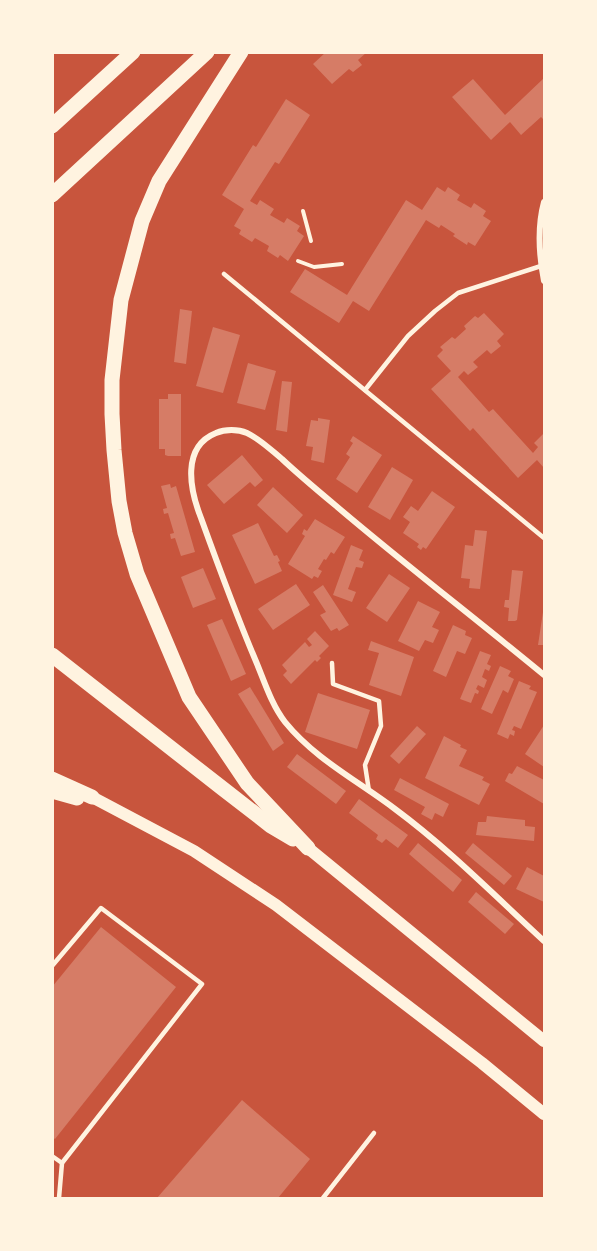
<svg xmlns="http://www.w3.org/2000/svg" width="597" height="1251" font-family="Lato,sans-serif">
	<rect width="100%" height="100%" fill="#c8553d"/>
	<g fill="#d67c66">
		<path d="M326 52H367L358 60 362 65 353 72 349 69 332 84 313 64Z"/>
		<path d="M544 78V120L541 117 521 135 510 122 491 140 452 97 473 79 505 115Z"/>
		<path d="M286 99 310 115 279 164 275 162 250 201 257 205 260 200 274 209 270 215 284 223 287 218 300 226 297 231 304 236 288 261 280 255 278 258 267 251 269 246 255 238 252 242 239 234 241 230 234 226 244 209 222 195 253 145 256 147Z"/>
		<path d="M437 187 445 192 448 187 460 195 457 200 471 208 474 203 486 211 483 216 491 221 475 246 468 242 467 245 453 236 455 234 441 225 439 228 426 220 369 311 353 301 339 323 290 292 305 269 347 295 406 200 422 210Z"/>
		<path d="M180 309 192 311 186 364 174 362Z"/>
		<path d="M484 313 504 334 497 341 501 346 491 354 487 350 473 362 478 367 468 375 464 371 458 377 489 412 493 409 533 453 538 447 534 443 544 433V468L537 460 518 478 473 428 470 431 431 389 451 371 437 356 443 350 440 347 452 337 455 339 466 329 464 326 475 316 478 318Z"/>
		<path d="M213 327 240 335 223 393 196 386Z"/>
		<path d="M248 363 276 371 265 410 237 403Z"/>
		<path d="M282 381 292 382 287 432 276 430Z"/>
		<path d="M168 394H181V456H168L165 455V449H159V399H168Z"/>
		<path d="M318 418 330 420 324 463 311 460 313 447 306 446 311 420 318 421Z"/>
		<path d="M353 436 382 455 357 493 336 479 350 457 346 454 353 443 350 441Z"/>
		<path d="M242 455 263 480 255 487 250 482 224 504 207 485Z"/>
		<path d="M392 467 413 480 390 520 368 507Z"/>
		<path d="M170 484 171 488 176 486 195 552 181 556 175 538 171 539 170 534 174 533 168 513 164 514 163 509 167 508 161 486Z"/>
		<path d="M273 487 303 515 287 533 257 505Z"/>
		<path d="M432 491 455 507 426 549 423 547 421 550 417 547 419 544 403 533 410 522 403 517 411 506 418 511Z"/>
		<path d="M315 519 345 537 334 554 331 552 326 560 324 559 318 569 322 571 318 578 314 576 312 579 288 564 305 536 302 534 304 529 307 531Z"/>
		<path d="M258 523 274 556 277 555 280 561 278 562 282 571 255 584 232 535Z"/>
		<path d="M475 530 487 531 480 589 469 588 470 579 461 578 465 545 473 546Z"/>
		<path d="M351 545 363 550 359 560 364 562 362 568 356 567 348 589 356 592 352 602 333 595Z"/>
		<path d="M203 568 216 599 193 608 181 577Z"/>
		<path d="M512 570 523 571 517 620 515 621H508L509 608 504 607 505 600H509Z"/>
		<path d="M389 574 410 588 387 622 366 608Z"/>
		<path d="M296 584 310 605 273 630 258 609Z"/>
		<path d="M323 585 349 625 339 631 337 628 331 631 320 615 326 612 313 592Z"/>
		<path d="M418 601 440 612 432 627 439 630 433 643 425 640 419 651 398 641Z"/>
		<path d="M543 612H544V645H538Z"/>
		<path d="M222 619 246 674 231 681 207 625Z"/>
		<path d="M453 625 466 631 465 635 472 638 465 654 457 651 446 677 433 671Z"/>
		<path d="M315 631 329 646 319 656 321 658 317 662 315 660 291 684 283 675 287 671 282 665 305 642 309 647 312 645 307 639Z"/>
		<path d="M371 641 414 657 401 696 369 685 379 653 368 650Z"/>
		<path d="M480 651 491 655 487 664 491 666 489 671 485 669 482 677 487 680 484 688 478 685 476 689 479 691 478 694 475 693 471 703 460 699Z"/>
		<path d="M500 666 511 671 508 676 514 679 508 693 503 690 492 714 481 709Z"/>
		<path d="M519 681 531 686 529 689 537 692 521 729 514 726 512 730 515 731 514 736 510 734 508 739 497 734Z"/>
		<path d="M250 687 284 743 273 751 238 694Z"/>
		<path d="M318 693 370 710 357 749 305 732Z"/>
		<path d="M544 725V767L525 754Z"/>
		<path d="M417 726 426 734 399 764 390 756Z"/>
		<path d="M444 736 461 745 460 747 467 750 459 766 484 777 482 780 490 784 479 805 425 778Z"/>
		<path d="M297 754 346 791 336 804 287 767Z"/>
		<path d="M517 766 544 780 543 791 544 792V804L505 781 509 773 512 774Z"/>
		<path d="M400 778 449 804 443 817 435 813 432 820 421 814 425 807 394 790Z"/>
		<path d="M359 799 408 835 398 848 386 839 382 843 376 839 378 835 349 813Z"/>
		<path d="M487 816 525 820V826L535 827 534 841 476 835 478 822H486Z"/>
		<path d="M418 843 462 880 453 892 409 854Z"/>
		<path d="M473 843 512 876 504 885 465 853Z"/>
		<path d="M527 867 544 876V902L516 889Z"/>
		<path d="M476 892 514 924 505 934 468 902Z"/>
		<path d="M101 927 176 987 55 1139 52 1137V987Z"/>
		<path d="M242 1100 310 1159 278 1198H157Z"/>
	</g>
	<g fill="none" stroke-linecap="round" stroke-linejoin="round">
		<g stroke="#fff3e0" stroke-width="4">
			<path d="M303 211 311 241"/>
			<path d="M298 261 314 267 342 264"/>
		</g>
		<g stroke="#fff3e0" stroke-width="4.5">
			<path d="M224 274 544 538"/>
			<path d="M365 390 408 336 435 311 458 293 541 266"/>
			<path d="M332 663 333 684 379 701 381 726 365 765 369 791"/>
			<path d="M52 966 101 908 202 984 62 1163 59 1198"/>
			<path d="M52 1156 62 1163"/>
			<path d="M323 1198 374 1133"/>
		</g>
		<g stroke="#fff3e0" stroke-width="6">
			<path d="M544 202C537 228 539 255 544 281"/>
			<path d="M544 675C475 618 403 563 335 505 317 490 299 475 282 459 271 450 260 439 247 433 238 429 225 429 216 433 181 447 190 490 201 518 218 565 235 612 255 659 264 680 271 704 285 722 315 759 358 781 395 809 449 849 495 896 544 941"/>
		</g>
		<g stroke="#fff3e0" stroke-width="12">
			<path d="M92 797 194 851 276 905 482 1063 544 1114"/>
			<path d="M308 848 544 1041"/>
		</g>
		<g stroke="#fff3e0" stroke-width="15">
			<path d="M241 52 159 181 142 221 121 300 112 380V414L114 450 119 501 125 533 137 574 189 697 247 783 308 848"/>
			<path d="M52 126 133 52"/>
			<path d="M52 195 207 52"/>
			<path d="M52 655 222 788 271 826 293 839"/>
			<path d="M52 779 92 797"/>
			<path d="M52 791 77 798"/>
		</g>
	</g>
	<rect width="597" height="1251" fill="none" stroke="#fff3e0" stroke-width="108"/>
</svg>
